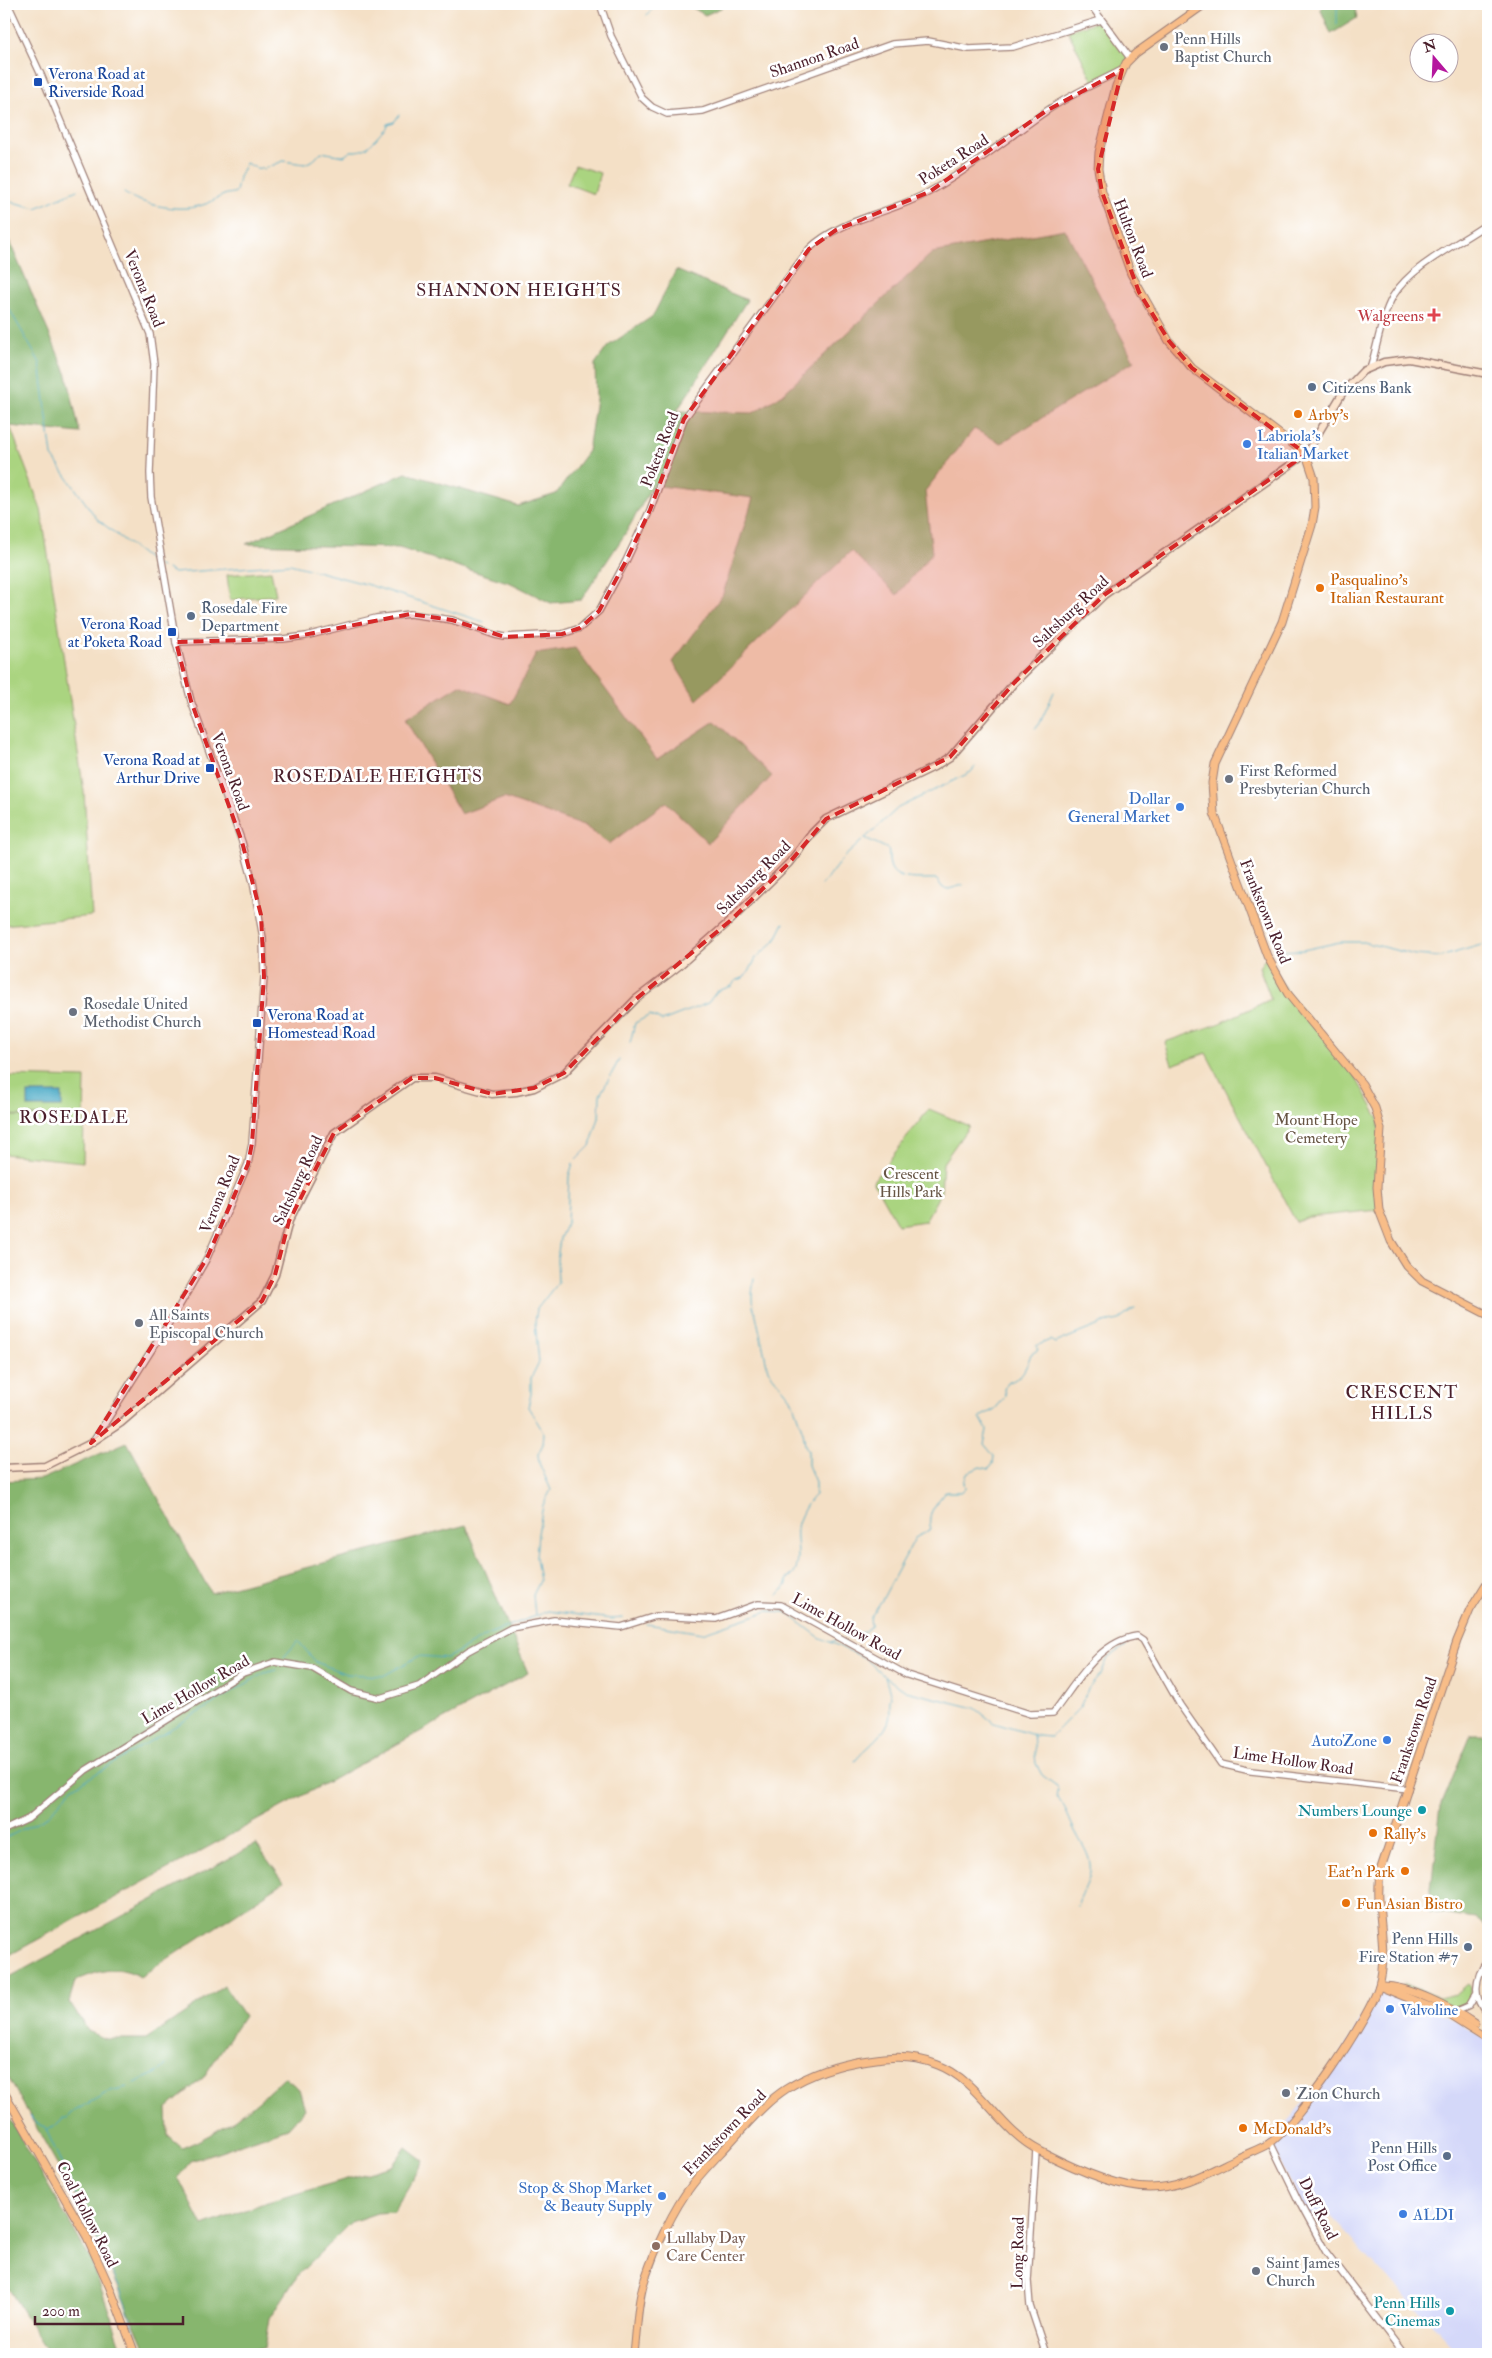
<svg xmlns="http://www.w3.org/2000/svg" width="1492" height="2358" font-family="'IM FELL Double Pica',serif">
	<rect width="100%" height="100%" fill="#fff"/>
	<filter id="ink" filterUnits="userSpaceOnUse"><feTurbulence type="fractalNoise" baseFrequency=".02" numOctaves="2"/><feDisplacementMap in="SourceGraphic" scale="10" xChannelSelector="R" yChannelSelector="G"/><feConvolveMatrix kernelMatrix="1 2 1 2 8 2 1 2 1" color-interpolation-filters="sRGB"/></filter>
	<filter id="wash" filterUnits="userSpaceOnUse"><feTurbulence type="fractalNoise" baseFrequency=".0096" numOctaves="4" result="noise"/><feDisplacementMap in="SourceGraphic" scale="20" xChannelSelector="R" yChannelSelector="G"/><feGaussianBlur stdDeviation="1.12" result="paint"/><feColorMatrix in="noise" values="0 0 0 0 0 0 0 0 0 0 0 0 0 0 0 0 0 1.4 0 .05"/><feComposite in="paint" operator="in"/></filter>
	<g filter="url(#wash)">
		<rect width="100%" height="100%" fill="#f4e0c6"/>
		<path fill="#d4d8f9" d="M1379 1986 1418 2001 1488 2040V2354H1460L1324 2210 1316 2219H1308L1270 2142 1334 2066Z"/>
		<g fill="#aad480" stroke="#7a7a56">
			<path d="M1101 20 1130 58 1122 70 1094 83 1068 31Z"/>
			<path d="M575 165 600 173 594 194 567 184Z"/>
			<path d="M4 417 10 426 41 509 84 792 92 916 4 925Z"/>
			<path d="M271 571 276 595 230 600 227 575Z"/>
			<path d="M1267 956 1288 994 1352 1071 1379 1119V1210L1309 1217 1296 1222 1206 1053 1172 1065 1165 1042 1218 1024 1271 999 1259 967Z"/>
			<path d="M6 1076 85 1078 83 1162 4 1154 5 1116H44L5 1115Z"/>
			<path d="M929 1109 969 1126 943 1163 941 1192 925 1221 898 1225 873 1181Z"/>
			<path d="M1404 1983 1439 1998 1456 1994 1468 1984 1470 1986V1998L1464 2005 1452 2007 1403 1986Z"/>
		</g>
		<g fill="#87b66e" stroke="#686a4c">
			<path d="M686 4H730L705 15Z"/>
			<path d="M1323 4H1354L1357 18 1331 34 1321 10Z"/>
			<path d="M4 229 67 375 80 433 10 426 4 417Z"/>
			<path d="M1065 229 1134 361 1001 443 974 429 925 491 932 553 897 595 851 551 697 700 673 662 723 594 753 498 653 485 625 534 581 600 551 603 511 583 399 548 246 544 406 473 518 506 556 494 588 451 596 399 595 364 608 346 653 316 676 270 747 300 677 411 753 413 783 394 932 253Z"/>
			<path d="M575 648 657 759 715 721 772 776 708 843 666 802 609 844 586 827 504 798 461 814 405 719 460 685 510 704 536 654Z"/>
			<path d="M127 1442 211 1593 466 1525 528 1673 4 1958V1481L42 1479Z"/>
			<path d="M1471 1734H1488V1928L1475 1919 1428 1912 1441 1806Z"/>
			<path d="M256 1844 284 1882 140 1977C119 1963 96 1972 75 1981L69 2002 88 2031 106 2039H146L224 1986 244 2016 203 2078 167 2108 168 2136 182 2148C222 2132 254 2107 284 2077L299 2089 305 2109 288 2128 191 2161 178 2177 203 2226 264 2203 392 2166 406 2147 424 2161 393 2212 377 2213 351 2222 298 2275 270 2318 265 2348 236 2349 225 2354H147L92 2226 4 2070V1980Z"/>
			<path d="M4 2109 91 2260 124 2354H49L4 2281Z"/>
		</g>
		<rect fill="#45a7c4" stroke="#486378" x="28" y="1093" width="34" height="14"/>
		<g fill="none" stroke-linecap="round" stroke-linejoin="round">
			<g stroke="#45a7c4" stroke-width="1">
				<path d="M647 15 655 4"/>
				<path d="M1337 24V4"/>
				<path d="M124 193C142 205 178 212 199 206 209 204 216 198 224 195 229 193 232 194 236 192L239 177 246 163 256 168 264 169 283 161 305 164 315 159 321 152 344 156 351 151C367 152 371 144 381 133 384 129 386 130 387 124L394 122 399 115"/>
				<path d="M4 200 36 208 77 190"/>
				<path d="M4 300 40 363 52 456 97 519 153 563 161 567"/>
				<path d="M167 569 174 573 290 564 369 585 484 622"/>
				<path d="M1035 728 1039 725 1054 692"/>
				<path d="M865 838 888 849C890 855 888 860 890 865 894 883 922 878 936 879L943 888 949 889 963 885"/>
				<path d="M822 885 842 859 898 808 971 772 975 767"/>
				<path d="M1277 951 1303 950 1340 942H1363L1415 955 1440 957 1488 943"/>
				<path d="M630 1043 635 1023 650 1015 662 1021 708 1003 717 991 732 986 735 981 743 978 749 972 756 958 775 941 784 923"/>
				<path d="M754 1279C752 1293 750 1302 756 1315L768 1370 791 1398 803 1432 805 1445 808 1451V1465L815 1482V1495C808 1500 798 1519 797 1528 795 1544 805 1569 787 1579V1585L778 1595"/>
				<path d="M535 1615 533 1595 540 1581 536 1557 538 1534 543 1505 551 1490 539 1463 538 1454 543 1444 544 1433 528 1407 531 1394V1378L539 1362 535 1322 537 1309 558 1282 557 1260 560 1238 567 1223 569 1176 573 1163 590 1146 599 1118 600 1095 619 1060"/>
				<path d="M647 1624 702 1633 768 1611 786 1612 819 1637 865 1658 885 1677 906 1691 975 1708 994 1723 1037 1736 1051 1737 1080 1707 1088 1689 1101 1674 1108 1658 1127 1645"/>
				<path d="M850 1635 864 1632 871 1626 870 1618 882 1600 915 1538 931 1529C926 1514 936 1504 945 1492H961L965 1489 964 1482 967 1473 980 1467 989 1469 993 1464 994 1456 984 1444 987 1430 980 1417 995 1409 1005 1397 1004 1388 1007 1383C1023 1378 1026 1368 1031 1354L1038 1350 1036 1346 1050 1340 1055 1343 1104 1323 1119 1320 1135 1308"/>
				<path d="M831 1642 837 1640"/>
				<path d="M284 1657 298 1641 316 1662 346 1674 383 1676 419 1656 447 1658 491 1633 548 1611 612 1619 623 1618"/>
				<path d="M1033 1734 1036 1764 1042 1775 1058 1787 1056 1796C1066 1807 1069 1820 1076 1833 1083 1847 1094 1859 1089 1877 1087 1886 1080 1896 1077 1906"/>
				<path d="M855 1761C864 1749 882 1738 888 1723 892 1714 888 1705 891 1696L885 1677"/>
				<path d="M4 1839 48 1816 72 1788 264 1673 276 1670"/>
				<path d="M134 2083 159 2072 166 2065"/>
				<path d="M29 2116 37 2124 45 2127 78 2200"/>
				<path d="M46 2130 54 2127 63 2118H67L71 2113 110 2091 127 2087"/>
				<path d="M83 2209 120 2289 140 2347"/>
			</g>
		</g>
	</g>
	<g filter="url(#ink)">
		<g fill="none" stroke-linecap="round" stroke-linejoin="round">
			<g stroke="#9f8078" stroke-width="8">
				<g id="tertiary">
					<path d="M8 4 42 77 150 334 154 364 150 473 151 497 176 642 191 701 242 842 253 882 263 938 264 977 252 1143 248 1164 207 1258 177 1310 93 1442"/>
					<path d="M600 4 611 36 642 98 652 107 667 114 703 111 892 44 928 41 969 49 1013 47 1101 20"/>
					<path d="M1090 4 1130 58"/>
					<path d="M1371 366C1378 343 1381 318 1393 296 1412 265 1459 244 1488 223"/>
					<path d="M176 642 283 639 306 636 376 618 410 614 452 620 495 635 505 637 562 634 580 628 599 611 626 561 650 510 684 419 809 249C839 219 892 213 929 192 970 169 1006 139 1045 112 1069 95 1096 83 1122 70"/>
					<path d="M4 1830 28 1819 86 1770 243 1673 275 1662 312 1668 351 1691 380 1698 419 1686 468 1651 511 1628 554 1620 621 1627 656 1616 716 1619 758 1604 781 1605 907 1675 1030 1714 1053 1713C1076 1684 1097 1642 1137 1636L1143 1640 1180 1705 1221 1764 1251 1771 1408 1789"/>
					<path d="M1488 1960C1474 1977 1472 1999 1488 2015"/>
					<path d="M1455 2012 1469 2006 1476 1994"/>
					<path d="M1270 2142 1299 2202 1326 2252 1404 2354"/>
					<path d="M1036 2150 1028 2281 1030 2306 1046 2354"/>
				</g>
			</g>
			<g stroke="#9f8078" stroke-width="9">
				<path id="secondary" d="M4 1468 45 1466 91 1443 121 1423 262 1301 275 1275 289 1221 334 1133 412 1078H435L492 1094 516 1092 534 1088 564 1073 636 999 679 966 730 921 789 863 812 833 826 819 934 767 950 757 1014 683 1104 595 1306 454 1343 392 1363 371 1384 362 1409 359 1488 374"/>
			</g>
			<g stroke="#9f8078" stroke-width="9">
				<g id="primary">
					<path d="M1205 4 1136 53 1126 63 1116 86 1099 152 1098 169 1102 192 1131 274 1169 341 1192 368 1306 454 1314 478 1315 507 1312 525 1282 622 1215 764 1212 783 1214 813 1267 956 1288 994 1362 1084 1375 1108 1381 1129 1377 1187 1379 1210 1391 1241 1406 1265 1422 1281 1488 1315"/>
					<path d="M1379 1986 1447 2014 1488 2040"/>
					<path d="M1382 1986C1410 1986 1452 2008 1475 2024"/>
					<path d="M4 2092 87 2237 110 2288 135 2354"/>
					<path d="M634 2354C637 2330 637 2302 645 2279 655 2249 673 2209 692 2185 705 2168 721 2153 735 2137 751 2120 766 2102 786 2089 812 2073 839 2064 869 2060 891 2056 916 2056 938 2065 980 2081 999 2131 1040 2151 1071 2167 1116 2188 1150 2188 1182 2188 1210 2171 1238 2158 1248 2153 1260 2149 1270 2143 1298 2123 1370 2018 1379 1985 1390 1947 1373 1906 1381 1868L1457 1641 1470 1610 1488 1581"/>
				</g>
			</g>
			<use href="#tertiary" stroke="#fff" stroke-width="5.5"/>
			<use href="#secondary" stroke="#fce5cf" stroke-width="6"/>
			<use href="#primary" stroke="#f8bd88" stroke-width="7"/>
		</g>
	</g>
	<path fill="#d62828" fill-opacity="0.2" stroke="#d62828" stroke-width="4" stroke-dasharray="10 6" stroke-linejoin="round" d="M1122 70 1098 169 1102 192 1139 292 1169 341 1192 368 1306 454 1104 595 1014 683 950 757 826 819 789 863 730 921 636 999 564 1073 534 1088 492 1094 435 1078H412L334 1133 289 1221 275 1275 262 1301 91 1443 207 1258 248 1164 252 1143 264 977 261 915 242 842 191 701 176 642 283 639 410 614 452 620 505 637 562 634 580 628 599 611 626 561 650 510 684 419 809 249 836 230 929 192 1046 111Z"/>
	<g fill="#6b7280" stroke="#fff" stroke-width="2">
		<circle cx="1164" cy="47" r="5"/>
		<circle cx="1229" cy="779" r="5"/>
		<circle cx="73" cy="1012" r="5"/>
		<circle cx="139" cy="1323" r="5"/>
		<circle cx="1286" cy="2093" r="5"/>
		<circle cx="1256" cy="2271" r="5"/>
	</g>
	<g fill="#1a4fb4" stroke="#fff" stroke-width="2">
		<rect x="33" y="77" width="10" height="10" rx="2.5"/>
		<rect x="167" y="627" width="10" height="10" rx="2.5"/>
		<rect x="205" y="763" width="10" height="10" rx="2.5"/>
		<rect x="252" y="1018" width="10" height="10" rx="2.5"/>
	</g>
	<path fill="#e0444e" stroke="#fff" stroke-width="2" d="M1431.5 307.5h5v5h5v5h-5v5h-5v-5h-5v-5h5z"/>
	<g fill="#5c6f8a" stroke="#fff" stroke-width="2">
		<circle cx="1312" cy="387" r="5"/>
		<circle cx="191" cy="616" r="5"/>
		<circle cx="1468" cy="1947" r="5"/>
		<circle cx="1447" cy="2156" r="5"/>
	</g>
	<g fill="#e8710a" stroke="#fff" stroke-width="2">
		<circle cx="1298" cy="414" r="5"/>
		<circle cx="1320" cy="588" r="5"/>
		<circle cx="1373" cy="1833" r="5"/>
		<circle cx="1405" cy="1871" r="5"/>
		<circle cx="1346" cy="1903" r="5"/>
		<circle cx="1243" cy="2128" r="5"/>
	</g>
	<g fill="#3f7fe0" stroke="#fff" stroke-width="2">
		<circle cx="1247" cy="444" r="5"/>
		<circle cx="1180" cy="807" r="5"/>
		<circle cx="1387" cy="1740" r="5"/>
		<circle cx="1390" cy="2009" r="5"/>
		<circle cx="662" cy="2196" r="5"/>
		<circle cx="1403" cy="2214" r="5"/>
	</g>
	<g fill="#0f9aa8" stroke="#fff" stroke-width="2">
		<circle cx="1422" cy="1810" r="5"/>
		<circle cx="1450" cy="2311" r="5"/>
	</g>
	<circle fill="#8d6e63" stroke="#fff" stroke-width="2" cx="656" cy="2246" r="5"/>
	<g text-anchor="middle" stroke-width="5" stroke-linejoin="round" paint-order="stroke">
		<g font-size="16" fill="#5b616d" stroke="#fff" text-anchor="start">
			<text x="1174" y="44">Penn Hills<tspan x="1174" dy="18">Baptist Church</tspan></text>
			<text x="1239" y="776">First Reformed<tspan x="1239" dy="18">Presbyterian Church</tspan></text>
			<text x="83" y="1009">Rosedale United<tspan x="83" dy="18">Methodist Church</tspan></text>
			<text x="149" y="1320">All Saints<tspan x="149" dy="18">Episcopal Church</tspan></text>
			<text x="1296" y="2099">Zion Church</text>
			<text x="1266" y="2268">Saint James<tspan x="1266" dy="18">Church</tspan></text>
		</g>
		<g font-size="16" fill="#4a1f2b" stroke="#fff">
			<text transform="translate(814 57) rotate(-19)" y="6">Shannon Road</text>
			<text transform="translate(953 159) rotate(-33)" y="6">Poketa Road</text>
			<text transform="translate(1134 238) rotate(69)" y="6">Hulton Road</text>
			<text transform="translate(145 288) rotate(68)" y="6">Verona Road</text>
			<text transform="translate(659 449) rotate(-69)" y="6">Poketa Road</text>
			<text transform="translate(1070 611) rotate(-43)" y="6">Saltsburg Road</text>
			<text transform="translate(231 771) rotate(70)" y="6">Verona Road</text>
			<text transform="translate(753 877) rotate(-45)" y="6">Saltsburg Road</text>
			<text transform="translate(1266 911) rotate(68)" y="6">Frankstown Road</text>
			<text transform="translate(297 1180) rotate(-65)" y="6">Saltsburg Road</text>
			<text transform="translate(219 1194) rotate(-68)" y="6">Verona Road</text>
			<text transform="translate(847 1626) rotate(29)" y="6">Lime Hollow Road</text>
			<text transform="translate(195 1689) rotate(-30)" y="6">Lime Hollow Road</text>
			<text transform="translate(1413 1730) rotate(-71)" y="6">Frankstown Road</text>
			<text transform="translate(1293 1760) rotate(8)" y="6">Lime Hollow Road</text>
			<text transform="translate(724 2132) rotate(-46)" y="6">Frankstown Road</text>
			<text transform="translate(1319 2208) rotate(63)" y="6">Duff Road</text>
			<text transform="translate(88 2214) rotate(63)" y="6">Coal Hollow Road</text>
			<text transform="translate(1017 2253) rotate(-89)" y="6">Long Road</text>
		</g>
		<g font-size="16" fill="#164399" stroke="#fff" text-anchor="start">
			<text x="48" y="79">Verona Road at<tspan x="48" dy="18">Riverside Road</tspan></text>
			<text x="162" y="629" text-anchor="end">Verona Road<tspan x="162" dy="18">at Poketa Road</tspan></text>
			<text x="200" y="765" text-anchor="end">Verona Road at<tspan x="200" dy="18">Arthur Drive</tspan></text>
			<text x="267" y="1020">Verona Road at<tspan x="267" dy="18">Homestead Road</tspan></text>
		</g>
		<g font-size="16" fill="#be3a42" stroke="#fff" text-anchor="end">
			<text x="1424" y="321">Walgreens</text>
		</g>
		<g font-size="16" fill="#4e5e75" stroke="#fff" text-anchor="start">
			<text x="1322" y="393">Citizens Bank</text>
			<text x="201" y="613">Rosedale Fire<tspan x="201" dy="18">Department</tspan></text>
			<text x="1458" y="1944" text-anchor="end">Penn Hills<tspan x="1458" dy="18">Fire Station #7</tspan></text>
			<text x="1437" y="2153" text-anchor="end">Penn Hills<tspan x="1437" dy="18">Post Office</tspan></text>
		</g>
		<g font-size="16" fill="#c56008" stroke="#fff" text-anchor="start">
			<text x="1308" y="420">Arby's</text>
			<text x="1330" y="585">Pasqualino's<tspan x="1330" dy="18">Italian Restaurant</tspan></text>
			<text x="1383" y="1839">Rally's</text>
			<text x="1395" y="1877" text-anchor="end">Eat'n Park</text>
			<text x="1356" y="1909">Fun Asian Bistro</text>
			<text x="1253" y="2134">McDonald's</text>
		</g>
		<g font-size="16" fill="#366cbe" stroke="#fff" text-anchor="start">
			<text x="1257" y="441">Labriola's<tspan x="1257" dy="18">Italian Market</tspan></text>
			<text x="1170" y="804" text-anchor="end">Dollar<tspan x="1170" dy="18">General Market</tspan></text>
			<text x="1377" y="1746" text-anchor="end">AutoZone</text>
			<text x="1400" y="2015">Valvoline</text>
			<text x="652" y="2193" text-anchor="end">Stop &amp; Shop Market<tspan x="652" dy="18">&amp; Beauty Supply</tspan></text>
			<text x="1413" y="2220">ALDI</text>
		</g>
		<g font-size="16" fill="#675544" stroke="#fff">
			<text x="1316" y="1125">Mount Hope<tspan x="1316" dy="18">Cemetery</tspan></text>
			<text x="911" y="1179">Crescent<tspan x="911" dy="18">Hills Park</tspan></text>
		</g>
		<g font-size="16" fill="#0d838f" stroke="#fff" text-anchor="end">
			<text x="1412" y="1816">Numbers Lounge</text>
			<text x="1440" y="2308">Penn Hills<tspan x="1440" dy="18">Cinemas</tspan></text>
		</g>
		<g font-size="16" fill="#785e54" stroke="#fff" text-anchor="start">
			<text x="666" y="2243">Lullaby Day<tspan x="666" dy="18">Care Center</tspan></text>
		</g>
		<g font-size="18" letter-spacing="1" fill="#4a1f2b" stroke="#fff">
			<text x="519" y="296">SHANNON HEIGHTS</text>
			<text x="378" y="782">ROSEDALE HEIGHTS</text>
			<text x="74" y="1123">ROSEDALE</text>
			<text x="1402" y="1398">CRESCENT<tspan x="1402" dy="21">HILLS</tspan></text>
		</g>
	</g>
	<rect width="1492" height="2358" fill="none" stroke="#fff" stroke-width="20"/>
	<g transform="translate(1434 58) rotate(341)"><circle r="24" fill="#ffffff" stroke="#b7a5aa"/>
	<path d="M0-4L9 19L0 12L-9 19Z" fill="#b5179e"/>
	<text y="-8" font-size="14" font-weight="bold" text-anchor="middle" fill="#4a1f2b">N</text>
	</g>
	<path d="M35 2316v8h148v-8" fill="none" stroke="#4a1f2b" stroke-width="2.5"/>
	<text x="42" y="2316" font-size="15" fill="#4a1f2b" stroke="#ffffff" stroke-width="4" paint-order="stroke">200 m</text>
</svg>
